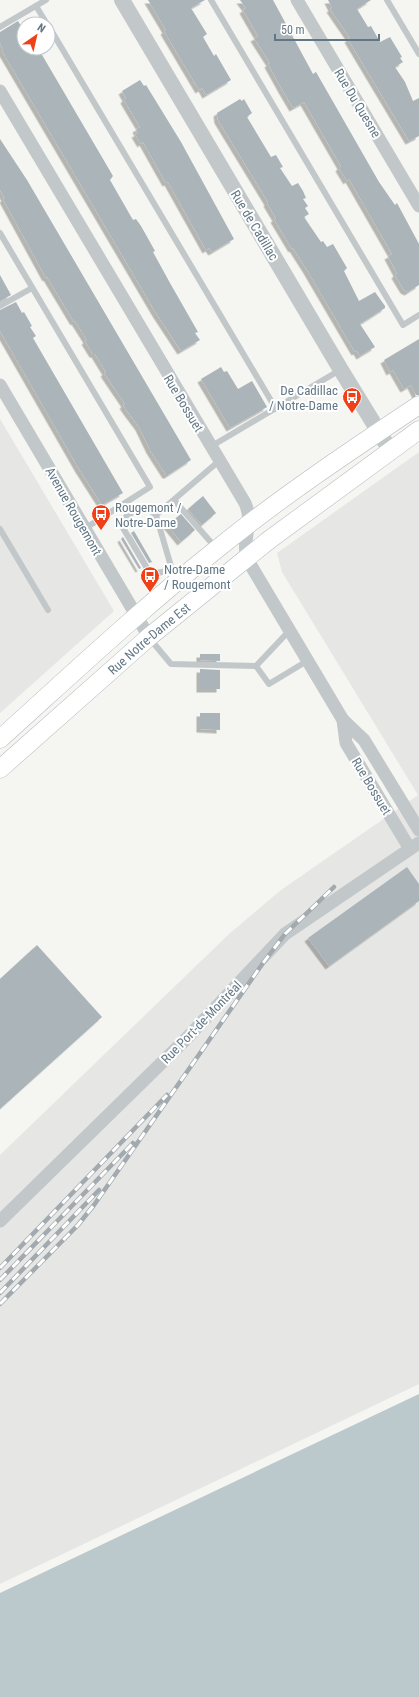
<svg xmlns="http://www.w3.org/2000/svg" width="419" height="1697" font-family="'Roboto Condensed',sans-serif">
	<defs>
		<filter id="shadow"><feDropShadow dx="-3.5" dy="3.5" stdDeviation="0" flood-color="#0004"/></filter>
	</defs>
	<rect width="100%" height="100%" fill="#f5f5f1"/>
	<g fill="#e6e7e5">
		<path d="M0 419 114 611 0 713Z"/>
		<path d="M419 452V1384L0 1584V1155L229 934 281 890 418 795 282 572 277 553Z"/>
	</g>
	<path fill="#bbc8cc" d="M419 1394V1697H0V1593Z"/>
	<g fill="#abb4b9" filter="url(#shadow)">
		<path d="M148 0H205L191 8 207 34 203 37 214 56 216 54 231 80 206 95 202 88 199 90 164 31 166 30Z"/>
		<path d="M240 0H273L313 74 316 72 379 182 395 205 397 203 419 244V285L408 292 404 290 395 275 397 273 388 256 392 254 349 179 347 181 339 168 341 166 304 102 293 108 283 91 268 64 270 63 254 38 258 36 243 10 246 8Z"/>
		<path d="M328 0H371L357 9 368 27 371 26 380 42 390 37 402 57 400 58 403 62 395 67 405 82 413 101 419 98V136L409 141 348 39 350 38 330 9 332 8Z"/>
		<path d="M18 21 24 31V48H38L113 176 110 180 133 220 136 219 141 226 155 251 153 252 170 283 198 332 195 333 200 340 181 351 156 313 2 51 3 50 0 43V32Z"/>
		<path d="M140 80 144 86 146 85 181 142 234 239 212 252 209 248 206 250 168 182 166 183 143 142 141 144 135 134 138 133 136 129 140 127 124 100 126 98 122 91Z"/>
		<path d="M240 99 242 101 244 99 252 113 247 117 271 157 276 155 283 167 280 168 292 186 298 183 303 191 306 198 303 199 308 206 305 208 309 214 304 217 321 242 323 241 327 247 333 244 347 268 344 271 359 301 375 292 385 306V308L360 324 375 347 360 356 357 351 355 352 307 270 293 248 292 249 274 219 276 218 267 203 268 202 218 120 217 113Z"/>
		<path d="M0 139 27 180 191 460 168 475H166L150 450 139 427 127 411 123 405 125 404 104 373 106 372 95 354H93L85 341 87 340 75 321 74 322 47 277 46 278 3 199 5 198 0 190Z"/>
		<path d="M0 275 11 295 0 301Z"/>
		<path d="M16 302 22 313 24 312 32 326 30 327 36 336 33 338 123 493 102 505 79 469 0 331V310Z"/>
		<path d="M419 339V395H416L411 385 404 389 393 370 390 372 384 360Z"/>
		<path d="M221 367 224 372 227 371 238 389 252 381 267 407 230 428 201 379Z"/>
		<path d="M203 496 216 513 202 525 188 509Z"/>
		<path d="M181 514 195 530 181 542 167 525Z"/>
		<path d="M134 531 152 562 149 563 131 533Z"/>
		<path d="M123 537 141 568 139 569 121 539Z"/>
		<path d="M200 654H220V661L200 660Z"/>
		<path d="M200 669 220 670V689H200Z"/>
		<path d="M200 713H220V730L200 729Z"/>
		<path d="M407 867 419 884V901L329 966 308 938Z"/>
		<path d="M37 945 102 1017 0 1109V979Z"/>
	</g>
	<g fill="none" stroke-linecap="round" stroke-linejoin="round">
		<g stroke="#b4babe" stroke-width="19">
			<g id="secondary">
				<path d="M0 739C71 675 141 609 217 549 281 497 350 451 419 405"/>
				<path id="s1" d="M0 769 149 637 269 540 419 430"/>
			</g>
		</g>
		<g stroke="#c2c7ca" stroke-width="6">
			<path d="M211 0 403 325 419 315"/>
			<path d="M387 0 419 54"/>
			<path d="M36 6 47 24"/>
			<path d="M48 25 276 409"/>
			<path d="M0 27 46 0"/>
			<path d="M0 233 150 487 84 529"/>
			<path d="M0 306 32 288"/>
			<path d="M210 447 340 370"/>
			<path d="M174 500 216 548"/>
			<path d="M156 515C146 505 127 510 122 524L123 528 148 570 157 573 172 570"/>
			<path d="M0 529 48 610"/>
			<path d="M175 580 156 515 219 461"/>
			<path d="M150 639 171 664 256 666 289 631"/>
			<path d="M256 666 269 684 307 661"/>
		</g>
		<g stroke="#c2c7ca" stroke-width="13">
			<path d="M297 0 419 206"/>
			<path d="M0 91 245 503C255 526 241 537 247 559L343 720 364 740 419 830"/>
			<path d="M0 385 149 637"/>
			<path d="M343 720 346 743 410 849"/>
			<path d="M0 1221 185 1040 285 934 419 843"/>
		</g>
		<path stroke="#c2c7ca" stroke-width="16" d="M122 0 341 370 390 450"/>
		<use href="#secondary" stroke="#fff" stroke-width="18"/>
		<g stroke="#a2aaaf" stroke-width="4.5">
			<g id="rail">
				<path d="M0 1268 167 1095"/>
				<path d="M0 1280 133 1143"/>
				<path d="M0 1293 99 1190"/>
				<path d="M0 1304 78 1225 94 1205 263 963 285 934 334 887"/>
			</g>
		</g>
		<use href="#rail" stroke="#fff" stroke-width="3" stroke-dasharray="9" stroke-linecap="butt"/>
	</g>
	<defs>
		<g id="bus-pin" transform="scale(1)"><path d="M0 17L-7.5 6A9.5 9.5 0 1 1 7.5 6Z" fill="#f04017" stroke="#fff"/><path d="M-5-6H5V4H4V6H2V4H-2V6H-4V4H-5ZM-3.5-4V0h7V-4ZM-3.5 1.2v1.5H-2V1.2ZM2 1.2v1.5H3.5V1.2Z" fill="#fff"/></g>
	</defs>
	<g fill-rule="evenodd">
		<use href="#bus-pin" x="352" y="397"/>
		<use href="#bus-pin" x="101" y="514"/>
		<use href="#bus-pin" x="150" y="576"/>
	</g>
	<g text-anchor="middle" stroke-width="4" stroke-linejoin="round" paint-order="stroke">
		<g font-size="13" fill="#627785" stroke="#fff">
			<text transform="translate(358 103) rotate(59)" y="5">Rue Du Quesne</text>
			<text transform="translate(255 225) rotate(59)" y="5">Rue de Cadillac</text>
			<text transform="translate(184 403) rotate(59)" y="5">Rue Bossuet</text>
			<text transform="translate(74 511) rotate(60)" y="5">Avenue Rougemont</text>
			<text dy="5" stroke="none"><textPath href="#s1" startOffset="198">Rue Notre-Dame Est</textPath></text>
			<text transform="translate(372 786) rotate(59)" y="5">Rue Bossuet</text>
			<text transform="translate(201 1022) rotate(-46)" y="5">Rue Port-de-Montréal</text>
		</g>
		<g font-size="13" fill="#627785" stroke="#fff" text-anchor="start">
			<text x="338" y="395" text-anchor="end">De Cadillac<tspan x="338" dy="15">/ Notre-Dame</tspan></text>
			<text x="115" y="512">Rougemont /<tspan x="115" dy="15">Notre-Dame</tspan></text>
			<text x="164" y="574">Notre-Dame<tspan x="164" dy="15">/ Rougemont</tspan></text>
		</g>
	</g>
	<g transform="translate(36 36) rotate(34)"><circle r="19" fill="#ffffff" stroke="#c0c9ce"/>
	<path d="M0-3L7 15L0 10L-7 15Z" fill="#f04017"/>
	<text y="-6" font-size="11" font-weight="bold" text-anchor="middle" fill="#627785">N</text>
	</g>
	<path d="M275 34v6h104v-6" fill="none" stroke="#627785" stroke-width="2"/>
	<text x="281" y="34" font-size="12" fill="#627785" stroke="#ffffff" stroke-width="3" paint-order="stroke">50 m</text>
</svg>
